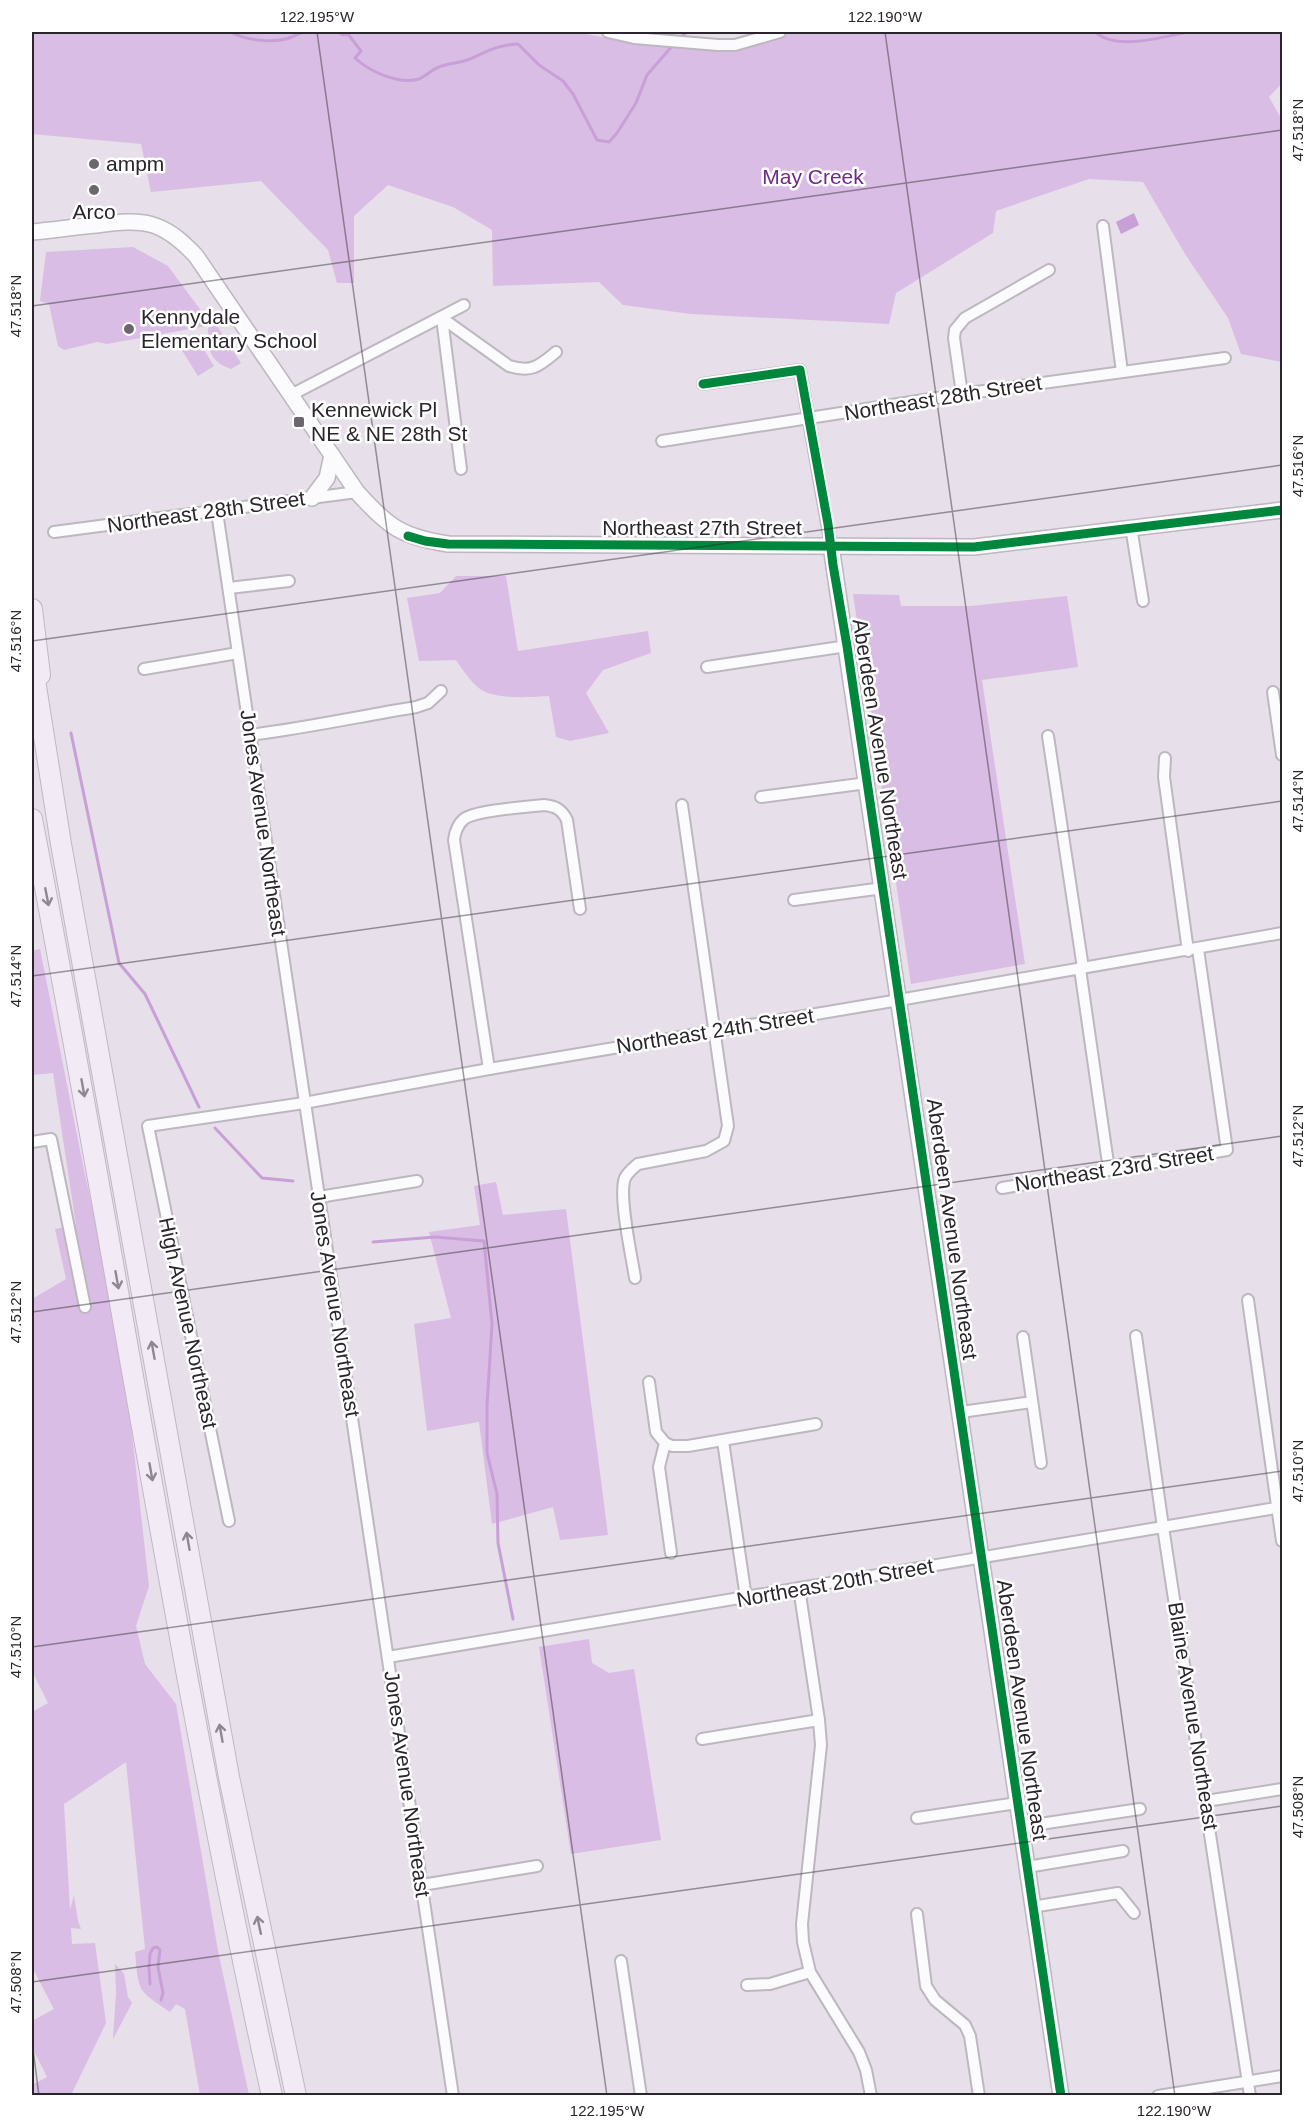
<svg xmlns="http://www.w3.org/2000/svg" width="1314" height="2127" font-family="Helvetica,sans-serif">
	<rect width="100%" height="100%" fill="#e7dfea"/>
	<g fill="#d9bde4">
		<path d="M32 32H505L586 34 642 44 739 51 793 32H1282V83L1269 97 1282 120V362L1241 354 1228 318 1185 254 1143 182 1089 179 996 211 993 233 896 293 889 324 691 314 623 305 599 282 493 286 492 230 453 207 388 185 354 216V283H337L328 250 261 181 151 192 141 144 32 134Z"/>
		<path d="M133 247 168 266 202 312 206 326 107 344 97 342 64 350 58 346 49 304 40 301 46 252Z"/>
		<path d="M216 324 241 363 231 369C210 362 207 349 208 328Z"/>
		<path d="M194 334 214 366 198 376 178 344Z"/>
		<path d="M456 576H506L518 651 648 631 651 653 603 670 586 693 609 733 570 741 556 737 549 696C531 697 495 700 480 689 470 681 463 670 456 660L419 661 407 598 440 593Z"/>
		<path d="M853 594 899 595 901 606H971L1067 596 1078 667 982 680 1025 964 911 984Z"/>
		<path d="M40 949 84 1170 121 1335 149 1586 136 1626 145 1664 176 1704 218 1951 249 2095H200L185 2009 176 2004 170 2012C137 1989 139 1993 135 1952L145 1949 126 1762 64 1804 70 1910 74 1896 78 1921 81 1929 71 1928 72 1944 95 1943 106 2023 71 2095H32V2085L47 2077 32 2047V2021L54 2009 32 1967V1712L48 1703 32 1671V1299L66 1279 55 1229 76 1225 53 1073 32 1075V951Z"/>
		<path d="M496 1182 503 1215 566 1209 608 1535 560 1540 553 1507 492 1524 479 1422 427 1431 414 1324 451 1318 429 1232 480 1225 474 1186Z"/>
		<path d="M589 1639 592 1663 609 1673 634 1669 661 1840 571 1854 539 1647Z"/>
		<path d="M115 1964 124 1974 128 1997 132 2003 113 2039 116 1993Z"/>
	</g>
	<path fill="#c99fd8" d="M1134 213 1139 225 1121 234 1116 222Z"/>
	<g fill="none" stroke-linecap="round" stroke-linejoin="round">
		<g stroke="#c99fd8" stroke-width="3">
			<path d="M230 32C246 40 268 43 286 39 292 37 298 34 304 32"/>
			<path d="M337 32 343 35 348 34 361 51 355 58C369 71 398 85 419 79 426 76 431 70 439 67 448 63 460 63 470 59 488 51 497 45 518 44L539 65 563 81 573 94 597 140 609 142 617 133 636 103 647 75 673 45"/>
			<path d="M1095 32C1116 51 1163 37 1188 32"/>
			<path d="M680 38 687 32"/>
			<path d="M71 733 119 963 145 994 199 1107"/>
			<path d="M215 1128 262 1178 293 1181"/>
			<path d="M373 1242 435 1237 484 1241 492 1324 487 1406V1453L497 1494 498 1543 513 1619"/>
			<path d="M150 1984 149 1967 150 1954 153 1948 157 1947 160 1950 158 1967 163 1993 161 2000"/>
		</g>
		<g stroke="#bdb7c0" stroke-width="14">
			<g id="street">
				<path d="M608 32 634 38 718 45H735L780 32"/>
				<path d="M1103 226 1122 372"/>
				<path d="M442 318 461 469"/>
				<path d="M442 318 509 366C532 373 539 366 556 352"/>
				<path d="M703 384 800 370 831 546"/>
				<path d="M962 394 954 338 955 330 965 318 1049 270"/>
				<path d="M291 395 464 305"/>
				<path d="M662 441 962 394 1225 358"/>
				<path d="M217 512 453 2096"/>
				<path d="M1131 527 1143 601"/>
				<path d="M54 532 357 492"/>
				<path d="M229 588 289 581"/>
				<path d="M707 667 847 646"/>
				<path d="M144 669 238 653"/>
				<path d="M1273 692 1282 755"/>
				<path d="M250 735C306 728 361 716 416 707L428 703 441 691"/>
				<path d="M1048 736 1083 968"/>
				<path d="M1165 758 1164 777 1188 951"/>
				<path d="M761 797 867 783"/>
				<path d="M794 900 883 888"/>
				<path d="M1080 969 1109 1170"/>
				<path d="M489 1069 454 840C455 832 458 824 464 819 476 810 527 807 544 805 556 806 562 810 567 820L580 909"/>
				<path d="M32 1142 51 1139 85 1307"/>
				<path d="M1002 1188 1227 1150 1198 949"/>
				<path d="M319 1197 417 1181"/>
				<path d="M635 1278C632 1258 618 1195 625 1178 628 1172 633 1168 638 1164L706 1151 724 1141 728 1126 682 805"/>
				<path d="M1248 1300 1282 1541"/>
				<path d="M1136 1336 1163 1527 1250 2096"/>
				<path d="M1023 1337 1041 1463"/>
				<path d="M649 1382 656 1432 665 1443 659 1467 671 1553"/>
				<path d="M961 1412 1032 1402"/>
				<path d="M723 1441 746 1598"/>
				<path d="M665 1443 672 1446H688L816 1424"/>
				<path d="M229 1521 148 1126 304 1103 489 1069 899 1000 1282 933"/>
				<path d="M799 1588 819 1720 821 1745 802 1924 803 1942 810 1972 859 2052 866 2070 871 2096"/>
				<path d="M388 1657 1282 1507"/>
				<path d="M702 1739 819 1720"/>
				<path d="M1206 1801 1282 1789"/>
				<path d="M917 1818 1017 1803"/>
				<path d="M1020 1827 1140 1809"/>
				<path d="M1027 1867 1123 1851"/>
				<path d="M422 1885 537 1866"/>
				<path d="M1032 1907 1118 1893 1134 1913"/>
				<path d="M917 1914 926 1986 935 2000 965 2025 970 2036 979 2096"/>
				<path d="M621 1961 641 2096"/>
				<path d="M747 1985 770 1984 810 1972"/>
				<path d="M1158 2096 1282 2076"/>
			</g>
		</g>
		<g stroke="#bdb7c0" stroke-width="18">
			<g id="secondary">
				<path d="M32 232C53 230 75 227 96 225 144 219 161 219 196 256L357 492C388 527 402 537 448 544L974 547 1282 510"/>
				<path d="M312 498 327 478 332 455"/>
				<path d="M831 546 1061 2096"/>
			</g>
		</g>
		<g stroke="#c1b7c5" stroke-width="22">
			<g id="highway">
				<path d="M32 609 40 675"/>
				<path d="M32 661 61 844 229 1777 296 2096"/>
				<path d="M32 819C114 1244 178 1673 272 2096"/>
			</g>
		</g>
		<use href="#street" stroke="#fbfafc" stroke-width="10"/>
		<use href="#secondary" stroke="#fbfafc" stroke-width="15"/>
		<use href="#highway" stroke="#f2ebf5" stroke-width="20"/>
		<g stroke="#fff" stroke-width="13">
			<g id="cycleway">
				<path d="M703 384 800 370 828 524 833 565 847 646 1061 2096"/>
				<path d="M408 536 425 541 448 544 974 547 1282 510"/>
			</g>
		</g>
		<use href="#cycleway" stroke="#00873e" stroke-width="9"/>
	</g>
	<defs><path id="oneway-shaft" d="M-6 0H5M1.5-3L5.5 0L1.5 3" fill="none" stroke-width="1.6" stroke-linecap="round" stroke-linejoin="round" transform="scale(1.5)"/></defs>
	<g stroke="#8e8890">
		<use href="#oneway-shaft" transform="translate(47 897) rotate(79)"/>
		<use href="#oneway-shaft" transform="translate(83 1088) rotate(80)"/>
		<use href="#oneway-shaft" transform="translate(117 1280) rotate(80)"/>
		<use href="#oneway-shaft" transform="translate(153 1350) rotate(-100)"/>
		<use href="#oneway-shaft" transform="translate(151 1472) rotate(80)"/>
		<use href="#oneway-shaft" transform="translate(188 1541) rotate(-100)"/>
		<use href="#oneway-shaft" transform="translate(221 1733) rotate(-100)"/>
		<use href="#oneway-shaft" transform="translate(259 1925) rotate(-102)"/>
	</g>
	<path fill="none" stroke="#2a252c" stroke-width="1.5" stroke-opacity="0.45" d="M317 32 607 2096M885 32 1175 2096M32 306 1282 130M32 641 1282 465M32 976 1282 801M32 1312 1282 1136M32 1647 1282 1471M32 1982 1282 1806M32 2041 39 2096"/>
	<g fill="#6c666e" stroke="#fff" stroke-width="2">
		<circle cx="94" cy="164" r="6"/>
		<circle cx="94" cy="190" r="6"/>
		<circle cx="129" cy="329" r="6"/>
		<rect x="293" y="416" width="12" height="12" rx="3"/>
	</g>
	<g text-anchor="middle" stroke-width="5" stroke-linejoin="round" paint-order="stroke">
		<g font-size="21" fill="#2a252c" stroke="#fff" text-anchor="start">
			<text x="106" y="171">ampm</text>
			<text x="94" y="219" text-anchor="middle">Arco</text>
			<text x="141" y="324">Kennydale<tspan x="141" dy="24">Elementary School</tspan></text>
			<text x="311" y="417">Kennewick Pl<tspan x="311" dy="24">NE &amp; NE 28th St</tspan></text>
		</g>
		<g font-size="21" fill="#6e2885" stroke="#fff">
			<text x="813" y="184">May Creek</text>
		</g>
		<g font-size="21" fill="#2a252c" stroke="#fff">
			<text transform="translate(943 398) rotate(-9)" y="7">Northeast 28th Street</text>
			<text transform="translate(206 512) rotate(-8)" y="7">Northeast 28th Street</text>
			<text x="702" y="535">Northeast 27th Street</text>
			<text transform="translate(880 749) rotate(81)" y="7">Aberdeen Avenue Northeast</text>
			<text transform="translate(263 823) rotate(82)" y="7">Jones Avenue Northeast</text>
			<text transform="translate(715 1031) rotate(-9)" y="7">Northeast 24th Street</text>
			<text transform="translate(1114 1169) rotate(-9)" y="7">Northeast 23rd Street</text>
			<text transform="translate(952 1229) rotate(82)" y="7">Aberdeen Avenue Northeast</text>
			<text transform="translate(335 1304) rotate(81)" y="7">Jones Avenue Northeast</text>
			<text transform="translate(188 1323) rotate(78)" y="7">High Avenue Northeast</text>
			<text transform="translate(835 1583) rotate(-10)" y="7">Northeast 20th Street</text>
			<text transform="translate(1022 1710) rotate(82)" y="7">Aberdeen Avenue Northeast</text>
			<text transform="translate(1193 1716) rotate(81)" y="7">Blaine Avenue Northeast</text>
			<text transform="translate(407 1784) rotate(82)" y="7">Jones Avenue Northeast</text>
		</g>
	</g>
	<rect width="1314" height="2127" fill="none" stroke="#ffffff" stroke-width="66"/>
	<rect x="33" y="33" width="1248" height="2061" fill="none" stroke="#2a252c" stroke-width="2"/>
	<g font-size="15" text-anchor="middle" fill="#2a252c">
		<text x="317" y="22">122.195°W</text>
		<text x="885" y="22">122.190°W</text>
		<text transform="translate(1298 130) rotate(-90)" y="5">47.518°N</text>
		<text transform="translate(16 306) rotate(-90)" y="5">47.518°N</text>
		<text transform="translate(1298 466) rotate(-90)" y="5">47.516°N</text>
		<text transform="translate(16 641) rotate(-90)" y="5">47.516°N</text>
		<text transform="translate(1298 801) rotate(-90)" y="5">47.514°N</text>
		<text transform="translate(16 976) rotate(-90)" y="5">47.514°N</text>
		<text transform="translate(1298 1136) rotate(-90)" y="5">47.512°N</text>
		<text transform="translate(16 1312) rotate(-90)" y="5">47.512°N</text>
		<text transform="translate(1298 1471) rotate(-90)" y="5">47.510°N</text>
		<text transform="translate(16 1647) rotate(-90)" y="5">47.510°N</text>
		<text transform="translate(1298 1807) rotate(-90)" y="5">47.508°N</text>
		<text transform="translate(16 1982) rotate(-90)" y="5">47.508°N</text>
		<text x="607" y="2116">122.195°W</text>
		<text x="1174" y="2116">122.190°W</text>
	</g>
</svg>
